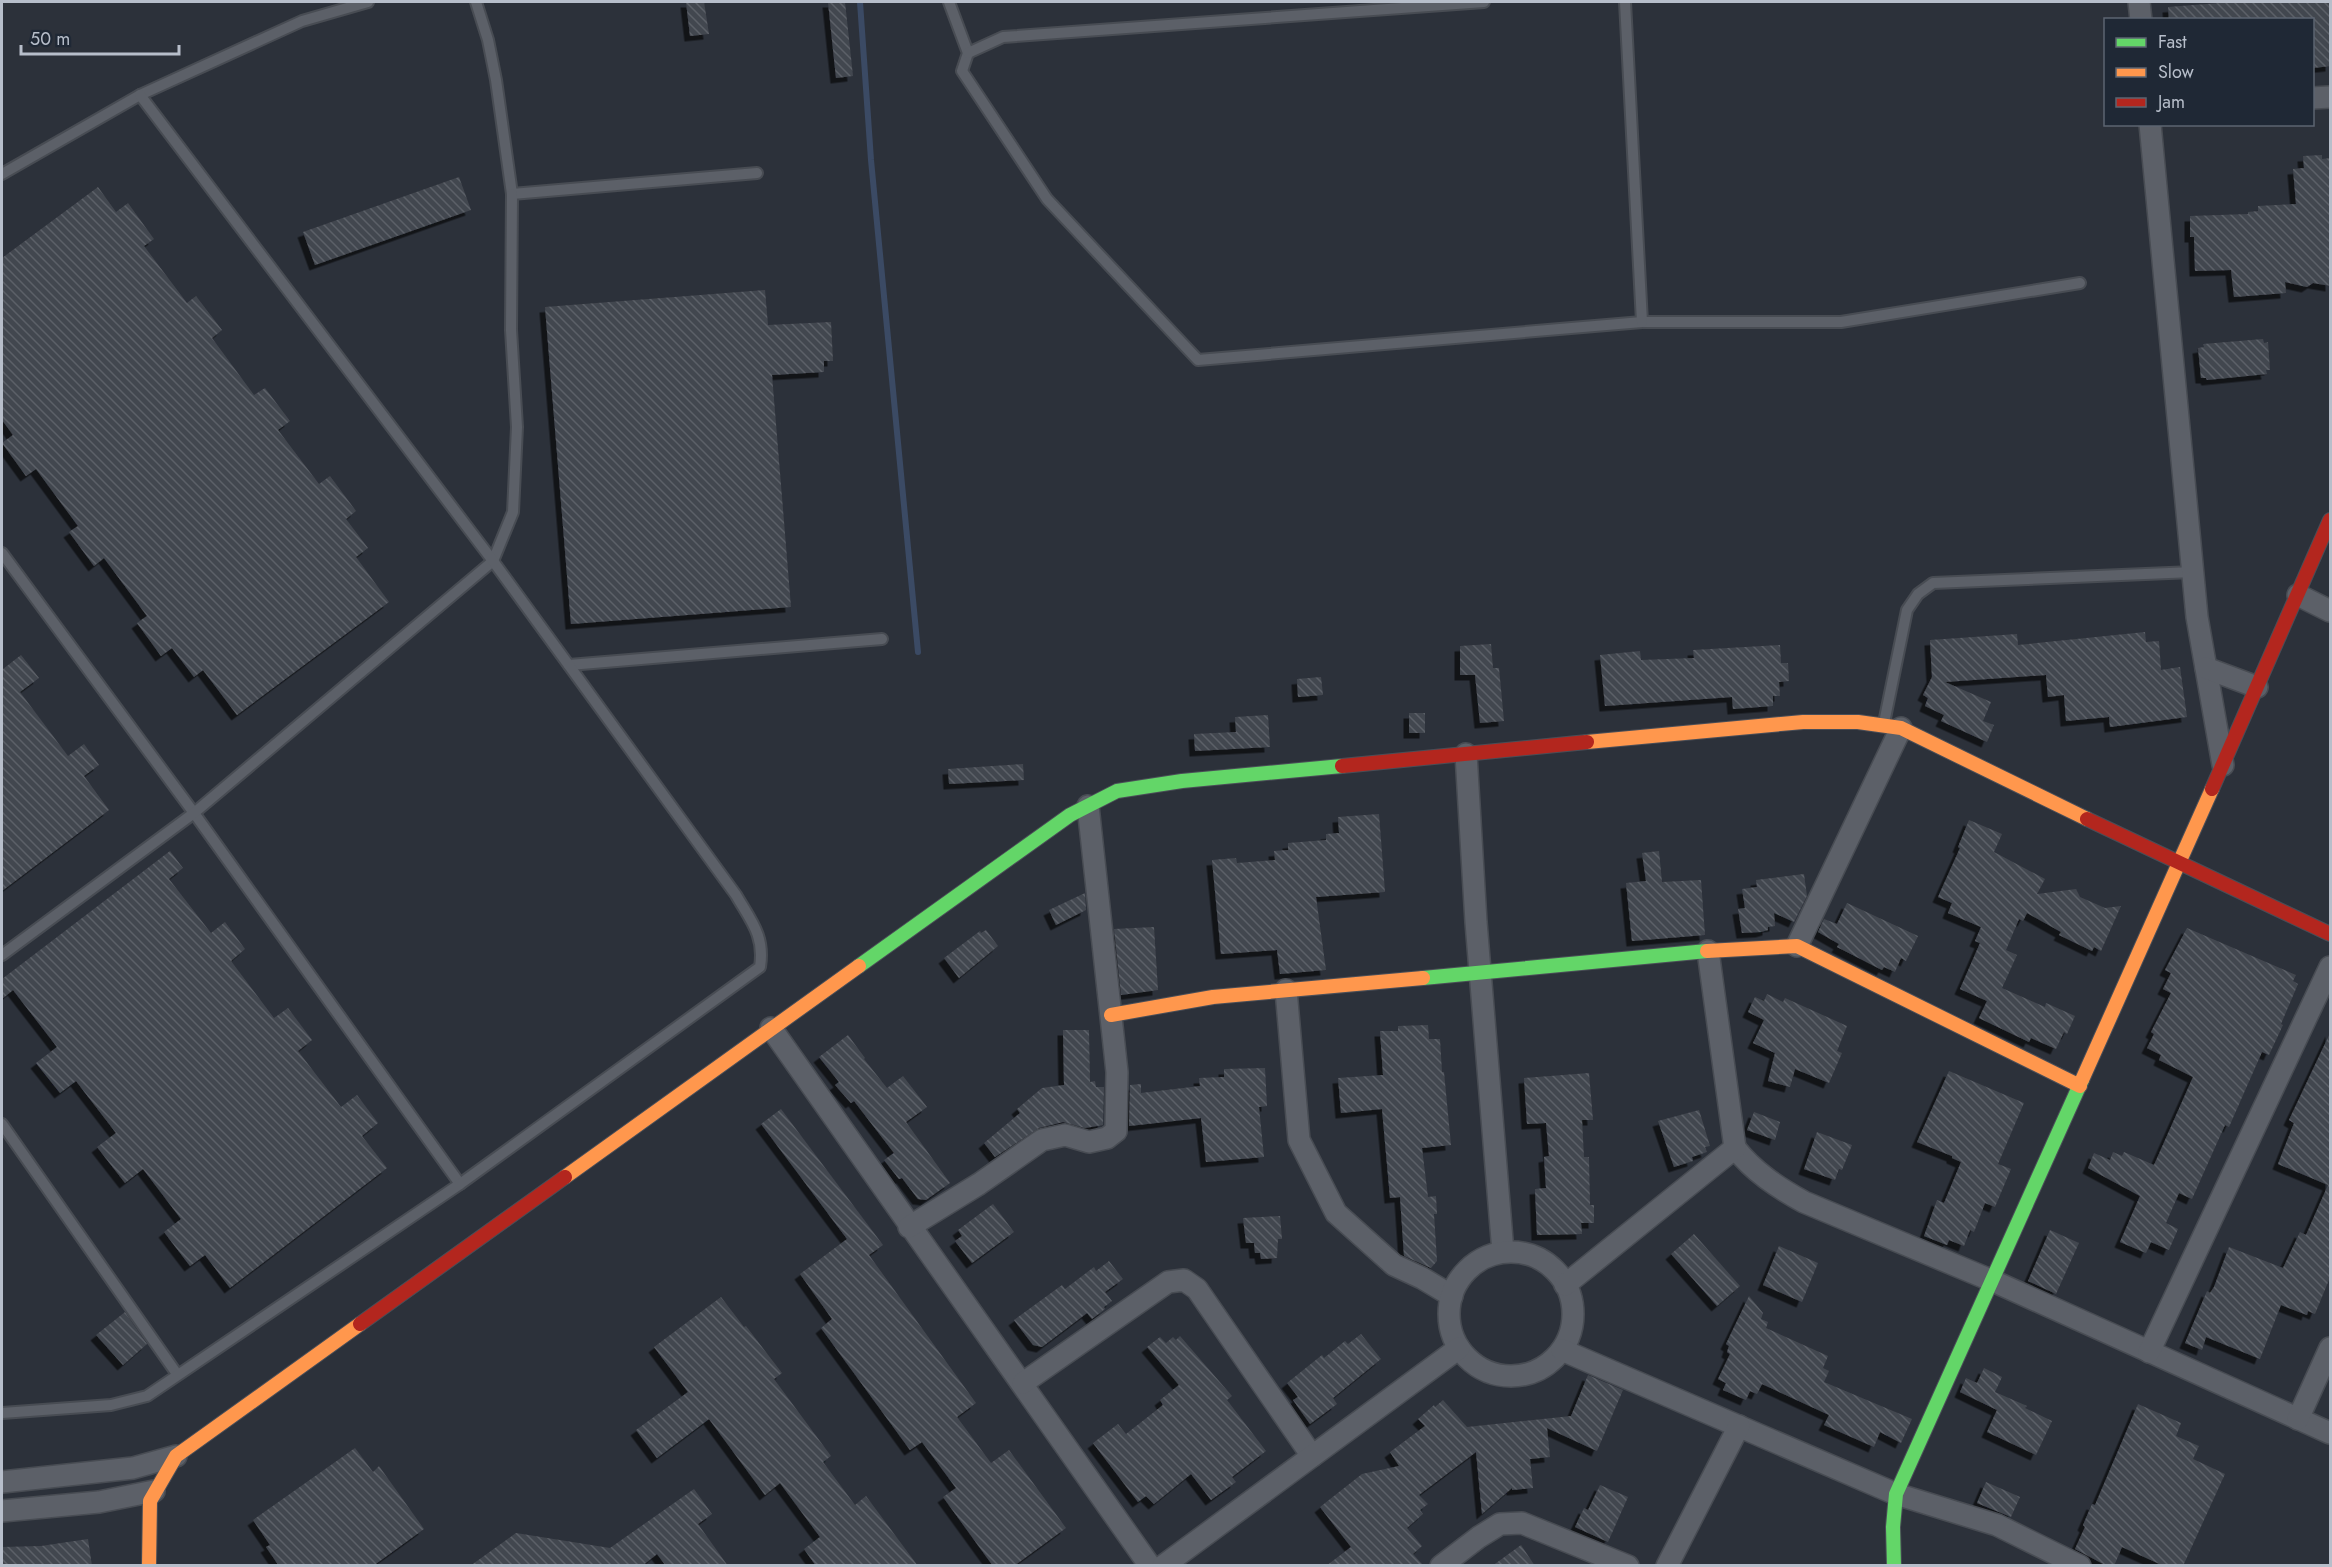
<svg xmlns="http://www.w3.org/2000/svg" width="2332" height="1567" font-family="Jost,sans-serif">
	<defs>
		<pattern id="building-back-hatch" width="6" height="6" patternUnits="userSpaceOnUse" patternTransform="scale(1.5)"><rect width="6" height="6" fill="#43474f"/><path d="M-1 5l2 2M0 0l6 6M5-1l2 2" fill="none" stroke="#5c6067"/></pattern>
		<filter id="shadow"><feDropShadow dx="-5.5" dy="5.5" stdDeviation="0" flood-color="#0009"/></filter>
	</defs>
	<rect width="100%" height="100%" fill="#2c313a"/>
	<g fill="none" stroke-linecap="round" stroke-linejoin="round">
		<path stroke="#3b4a64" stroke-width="6" d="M860 2 871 160 918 652"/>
	</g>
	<g fill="url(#building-back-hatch)" filter="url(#shadow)">
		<path d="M686 2H704L709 34 690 36Z"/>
		<path d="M828 2H845L853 76 836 78Z"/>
		<path d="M2232 2H2331V66L2313 68V20H2169L2168 7Z"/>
		<path d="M2322 155V159L2331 158V197H2329L2331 286 2313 283 2307 287 2285 282 2286 293 2234 297 2231 270 2195 271 2194 237H2190V216L2248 214V212L2258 211V206L2296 204 2293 169 2304 168 2303 156Z"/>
		<path d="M459 177 471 210 315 265 303 232Z"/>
		<path d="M98 187 116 212 128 203 154 239 144 246 187 303 196 296 222 330 212 338 254 395 265 388 290 421 278 430 319 484 330 476 356 511 346 519 368 548 356 557 389 602 237 715 203 670 194 677 172 648 161 656 137 623 147 616 104 558 94 566 69 532 78 526 36 469 26 476 2 443 13 435 2 420V258Z"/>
		<path d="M765 290 768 325 831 322 833 361H824V372L772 375 791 607 571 624 545 307Z"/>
		<path d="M2263 339 2264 343 2268 342 2270 370H2266L2267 374 2207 380 2206 378H2201L2198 348 2204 347 2203 344Z"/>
		<path d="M2145 632 2146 642 2159 641 2161 670 2180 667 2187 717 2110 727 2109 717 2066 721 2064 695 2048 697 2046 675 1945 682 1991 702 1983 721 1994 725 1987 742 1941 721 1944 715 1925 706 1928 698 1923 695 1932 677 1930 640 2017 634 2018 645Z"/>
		<path d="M1491 644 1493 668H1499L1504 721 1480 723 1475 675H1460V646Z"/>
		<path d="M1780 645 1781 663H1788L1789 681 1779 682 1780 696H1773V706L1733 709 1732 697 1605 706 1600 655 1640 651 1641 660 1694 658 1693 650Z"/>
		<path d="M21 655 39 678 20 692 68 756 84 744 99 765 84 776 109 810 2 891V667L3 669Z"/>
		<path d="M1321 677 1323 695 1298 697 1297 679Z"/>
		<rect x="1409" y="713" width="16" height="20"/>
		<path d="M1268 715 1270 747 1195 751 1194 734 1236 732 1235 717Z"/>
		<path d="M1023 764 1024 780 949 784 948 769Z"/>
		<path d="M1379 814 1385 892 1316 897 1326 970 1280 974 1277 950 1221 954 1212 860 1236 858 1237 863 1275 860 1274 851 1288 850V843L1326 840V834L1339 833 1338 817Z"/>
		<path d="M1969 820 2002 834 1994 852 2045 879 2037 894 2076 889 2080 897 2105 908 2121 906 2101 951 2094 947 2092 951 2059 935 2061 932 2027 913 2023 921 2019 919 2006 950 2017 955 2002 988 2045 1007 2046 1003 2075 1016 2067 1034 2064 1032 2056 1049 2031 1038 2029 1042 1979 1018 1987 1001 1960 989 1980 943 1975 941 1981 927 1948 913 1952 903 1938 897 1960 848 1958 847Z"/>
		<path d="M170 851 183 868 169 879 211 933 225 922 245 949 231 961 274 1018 288 1008 312 1040 298 1051 341 1107 357 1095 378 1123 362 1136 387 1168 230 1288 205 1255 190 1266 164 1232 181 1219 143 1169 125 1183 97 1147 116 1133 76 1081 60 1093 36 1063 57 1047 13 990 2 999V979Z"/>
		<path d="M1659 851 1662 882 1701 880 1705 935 1632 941 1626 883 1646 881 1642 853Z"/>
		<path d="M1804 874 1807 896 1794 922 1774 913 1775 926 1768 927V930L1761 932 1742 933 1738 909 1745 908 1742 889 1757 887 1756 880Z"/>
		<path d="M1085 893 1086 910 1056 925 1049 910Z"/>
		<path d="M1847 903 1918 936 1906 961 1901 958 1895 972 1884 967 1882 970 1837 947 1839 944 1818 932 1824 919 1837 924Z"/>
		<path d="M1154 927 1158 990 1121 995 1114 929Z"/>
		<path d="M2187 928 2296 975 2293 981 2298 984 2281 1024 2283 1025 2269 1055 2262 1052 2229 1127 2225 1125 2192 1199 2179 1193 2166 1223 2178 1229 2169 1250 2151 1242 2146 1253 2120 1242 2140 1196 2088 1168 2094 1153 2110 1160 2113 1152 2122 1156 2124 1152 2154 1165 2193 1077 2159 1060 2161 1055 2147 1048 2154 1034 2151 1032 2171 993 2163 989 2171 973 2165 970Z"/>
		<path d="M986 930 998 946 959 978 944 958 980 931 981 933Z"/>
		<path d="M1767 994 1783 1002 1785 998 1847 1026 1837 1051 1842 1053 1829 1083 1795 1069 1790 1087 1768 1081 1775 1053 1753 1043 1764 1020 1748 1012 1755 997 1764 1001Z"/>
		<path d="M1428 1025 1429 1039H1440L1442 1072H1444L1451 1145 1422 1148 1428 1197 1436 1196 1437 1214H1434L1437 1261 1431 1268 1404 1256 1400 1197 1390 1198 1382 1109 1341 1113 1338 1078 1383 1075 1380 1031H1398V1026Z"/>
		<path d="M1063 1030H1089L1090 1082 1095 1081 1096 1087H1104L1103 1125 1085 1128 1063 1122 1039 1128 995 1157 984 1143 1020 1113 1017 1109 1042 1088 1064 1085Z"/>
		<path d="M2331 1031V1275L2315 1314 2308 1311 2307 1315 2281 1305 2260 1359 2206 1337 2202 1350 2185 1343 2207 1291 2210 1293 2214 1287 2229 1247 2283 1268 2300 1232 2306 1235 2328 1185 2278 1164 2294 1123 2289 1120Z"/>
		<path d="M848 1035 865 1058 864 1059 887 1088 903 1076 927 1107 906 1122 950 1183 926 1200 918 1199 902 1178 899 1179 884 1160 894 1153 854 1101 851 1103 835 1085 839 1082 819 1057Z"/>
		<path d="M1265 1068 1267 1106 1259 1107 1264 1157 1206 1162 1201 1118 1129 1126 1130 1085 1141 1084V1093L1200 1086 1199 1078 1224 1077V1069Z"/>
		<path d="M1949 1071 2024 1103 1998 1164 2011 1169 1995 1207 1985 1203 1974 1232 1970 1230 1964 1246 1949 1240 1947 1245 1924 1236 1937 1200 1944 1203 1961 1162 1952 1158V1156L1917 1142Z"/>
		<path d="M1589 1073 1593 1120H1582L1584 1157H1589L1590 1205H1594V1223H1581L1582 1234 1537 1235 1535 1189 1546 1188 1544 1157 1549 1156 1546 1123 1527 1124 1524 1078Z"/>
		<path d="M781 1109 883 1245 869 1255 976 1403 957 1417 991 1463 1009 1450 1066 1528 1014 1566H993L943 1497 956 1488 922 1442 910 1450 821 1328 832 1319 800 1274 847 1239 761 1124Z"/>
		<path d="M1699 1110 1710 1146 1705 1147 1707 1152 1692 1157 1693 1161 1674 1167 1658 1121Z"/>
		<path d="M1754 1112 1780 1122 1775 1140 1747 1130Z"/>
		<path d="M1817 1132 1852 1145 1842 1170 1839 1169 1835 1180 1804 1169Z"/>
		<path d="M993 1204 1014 1232 972 1263 955 1241 962 1236 958 1230Z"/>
		<path d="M1280 1216 1282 1239H1278L1277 1258 1261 1259 1260 1253H1255L1254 1243H1246L1243 1218Z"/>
		<path d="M2050 1230 2079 1243 2056 1294 2028 1281Z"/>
		<path d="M1694 1234 1740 1286 1717 1306 1671 1254Z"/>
		<path d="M1779 1246 1818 1263 1802 1302 1763 1285Z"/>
		<path d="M1109 1261 1123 1279 1105 1292 1112 1301 1104 1307 1105 1309 1092 1319 1087 1313 1042 1347 1033 1345 1014 1320 1062 1285 1065 1289 1094 1267 1096 1271Z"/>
		<path d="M1749 1296 1763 1313 1761 1319 1768 1322 1766 1328 1828 1356 1823 1368 1829 1371 1824 1382 1912 1419 1901 1443 1880 1432 1874 1447 1824 1425 1829 1415 1762 1384 1757 1394 1750 1391 1746 1400 1723 1390 1726 1383 1718 1379 1730 1354 1727 1352 1729 1346 1726 1344Z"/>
		<path d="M721 1297 744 1327 746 1326 782 1373 774 1379 831 1456 823 1462 855 1505 866 1496 918 1566H816L804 1549 820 1537 780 1483 765 1495 709 1419 657 1458 636 1430 688 1392 654 1347Z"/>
		<path d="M125 1312 147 1344 123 1365 96 1335Z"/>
		<path d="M1361 1334 1381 1359 1333 1398 1337 1404 1310 1424 1293 1400 1298 1397 1287 1383 1322 1355 1324 1358 1345 1341 1348 1344Z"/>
		<path d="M1180 1336 1232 1396 1227 1400 1266 1451 1232 1477 1236 1482 1211 1500 1191 1474 1154 1504 1146 1496 1138 1502 1093 1443 1118 1424 1126 1434 1163 1405 1160 1400 1179 1385 1147 1347 1160 1337 1166 1343 1173 1337 1176 1340Z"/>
		<path d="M1984 1368 2002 1377 1995 1392 2027 1406 2025 1408 2052 1421 2036 1455 1987 1432 1997 1410 1960 1392 1966 1378 1977 1383Z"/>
		<path d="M1588 1375 1623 1390 1597 1451 1547 1428 1550 1457 1530 1459 1533 1488 1512 1490V1488L1482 1514 1476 1452 1419 1495 1428 1504 1420 1510 1423 1514 1407 1528 1422 1546 1413 1554 1424 1566H1326L1351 1547 1320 1507 1362 1474 1399 1466 1390 1452 1425 1426 1418 1419 1434 1405 1435 1407 1443 1400 1467 1427 1571 1416Z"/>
		<path d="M2138 1404 2181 1423 2176 1436 2199 1446 2193 1459 2225 1474 2183 1566H2164L2122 1547 2114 1566H2107L2075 1549 2085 1527 2083 1525 2092 1504 2095 1505Z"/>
		<path d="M355 1448 373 1472 379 1466 424 1529 373 1566H279L266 1547 270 1545 253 1520Z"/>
		<path d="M1986 1482 2020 1497 2011 1517 1977 1503Z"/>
		<path d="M1600 1485 1628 1497 1608 1542 1575 1527 1584 1508 1588 1510Z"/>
		<path d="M694 1489 712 1514 698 1524 728 1566H666L657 1554 642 1566H470L516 1533 610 1548Z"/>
		<path d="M88 1539 92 1566H2V1547L41 1546Z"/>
		<path d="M1521 1545 1535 1566H1492Z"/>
	</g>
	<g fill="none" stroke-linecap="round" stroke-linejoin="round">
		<g stroke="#484c53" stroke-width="14">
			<g id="lane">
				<path d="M476 2 488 40 496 80 512 194 757 173"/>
				<path d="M949 2 968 53 962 71 1047 199 1198 360 1642 322H1841L2080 283"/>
				<path d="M1625 2 1642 322"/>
				<path d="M968 53 1003 37 1484 2"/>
				<path d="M2 174 140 95 302 21 368 2"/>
				<path d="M2 553 194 813 460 1184"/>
				<path d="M569 665 882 639"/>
				<path d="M1884 723 1907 610 1918 594 1933 583 2193 572"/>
				<path d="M2 955 194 813 493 561 513 512 517 427 511 330 512 194"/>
				<path d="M2 1124 177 1374"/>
				<path d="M2 1413 111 1405 147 1396 460 1184 760 967C765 936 751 921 736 895L493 561 140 95"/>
			</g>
		</g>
		<g stroke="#484c53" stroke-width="24">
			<g id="street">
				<path d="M2139 2 2141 20"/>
				<path d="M2312 98 2330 97"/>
				<path d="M2150 124 2197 617 2223 765"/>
				<path d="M2298 595 2330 611"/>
				<path d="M2206 668 2257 687"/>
				<path d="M1466 754 1476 922 1503 1252"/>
				<path d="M1797 946 1901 728"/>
				<path d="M1286 990 1299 1140 1336 1213 1394 1265 1422 1278 1452 1296"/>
				<path d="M771 1028C896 1208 1024 1386 1150 1566"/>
				<path d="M1735 1148C1754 1172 1777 1187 1804 1202L1993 1281 2330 1433"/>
				<path d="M909 1227 979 1184 1042 1140 1065 1135 1089 1142 1107 1138 1116 1131 1117 1072 1088 806"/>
				<circle cx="1511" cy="1314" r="62"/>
				<path d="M1565 1285 1735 1148 1708 951"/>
				<path d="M1562 1350 1896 1494 1997 1525 2080 1566"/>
				<path d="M2149 1352 2330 967"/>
				<path d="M1023 1383 1168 1282 1184 1280 1197 1289 1312 1456"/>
				<path d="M2298 1419 2330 1348"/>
				<path d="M2 1482 133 1468 176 1456"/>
				<path d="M2 1511 99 1502 154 1491"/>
				<path d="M1163 1566 1459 1348"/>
				<path d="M1441 1566 1479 1537 1500 1524 1522 1523 1628 1566"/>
				<path d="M1667 1566 1739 1426"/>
			</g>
		</g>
		<g stroke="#4a4e57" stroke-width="16">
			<g id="fast">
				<path d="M859 966 1070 815 1117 791 1182 781 1342 766"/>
				<path d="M1423 978 1707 951"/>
				<path d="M1894 1566 1893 1527 1896 1494 2082 1080"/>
			</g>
		</g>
		<g stroke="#4a4e57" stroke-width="16">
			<g id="slow">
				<path d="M1587 742 1803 722H1858L1901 728 2087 819"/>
				<path d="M1707 951 1797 946 2080 1086"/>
				<path d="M1111 1015 1213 997 1423 978"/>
				<path d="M2082 1080 2212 789"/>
				<path d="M565 1177 859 966"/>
				<path d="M149 1566 150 1501 176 1456 360 1324"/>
			</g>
		</g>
		<g stroke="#4a4e57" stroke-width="16">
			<g id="jam">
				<path d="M1342 766 1587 742"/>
				<path d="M2212 789 2330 520"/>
				<path d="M2087 819 2330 934"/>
				<path d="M360 1324 565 1177"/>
			</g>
		</g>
		<use href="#lane" stroke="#5c6068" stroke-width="10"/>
		<use href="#street" stroke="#5c6068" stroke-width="21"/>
		<use href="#fast" stroke="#63d668" stroke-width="14"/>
		<use href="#slow" stroke="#ff974d" stroke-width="14"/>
		<use href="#jam" stroke="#b3261e" stroke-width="14"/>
	</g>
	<rect width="2332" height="1567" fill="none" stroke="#b7beca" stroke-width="6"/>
	<rect x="2104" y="18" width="210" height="108" fill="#1f2835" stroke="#5c6471" stroke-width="1.5"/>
	<rect x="2116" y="38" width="30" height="9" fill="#63d668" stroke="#5c6471" stroke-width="1.5"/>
	<text x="2158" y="48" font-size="18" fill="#b7beca">Fast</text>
	<rect x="2116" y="68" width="30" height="9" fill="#ff974d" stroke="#5c6471" stroke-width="1.5"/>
	<text x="2158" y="78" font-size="18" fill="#b7beca">Slow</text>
	<rect x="2116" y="98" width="30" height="9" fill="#b3261e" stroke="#5c6471" stroke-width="1.5"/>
	<text x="2158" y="108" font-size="18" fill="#b7beca">Jam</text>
	<path d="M21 45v9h158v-9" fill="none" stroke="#b7beca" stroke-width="3"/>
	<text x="30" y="45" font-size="18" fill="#b7beca" stroke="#1f2835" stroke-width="4.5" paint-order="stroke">50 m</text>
</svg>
